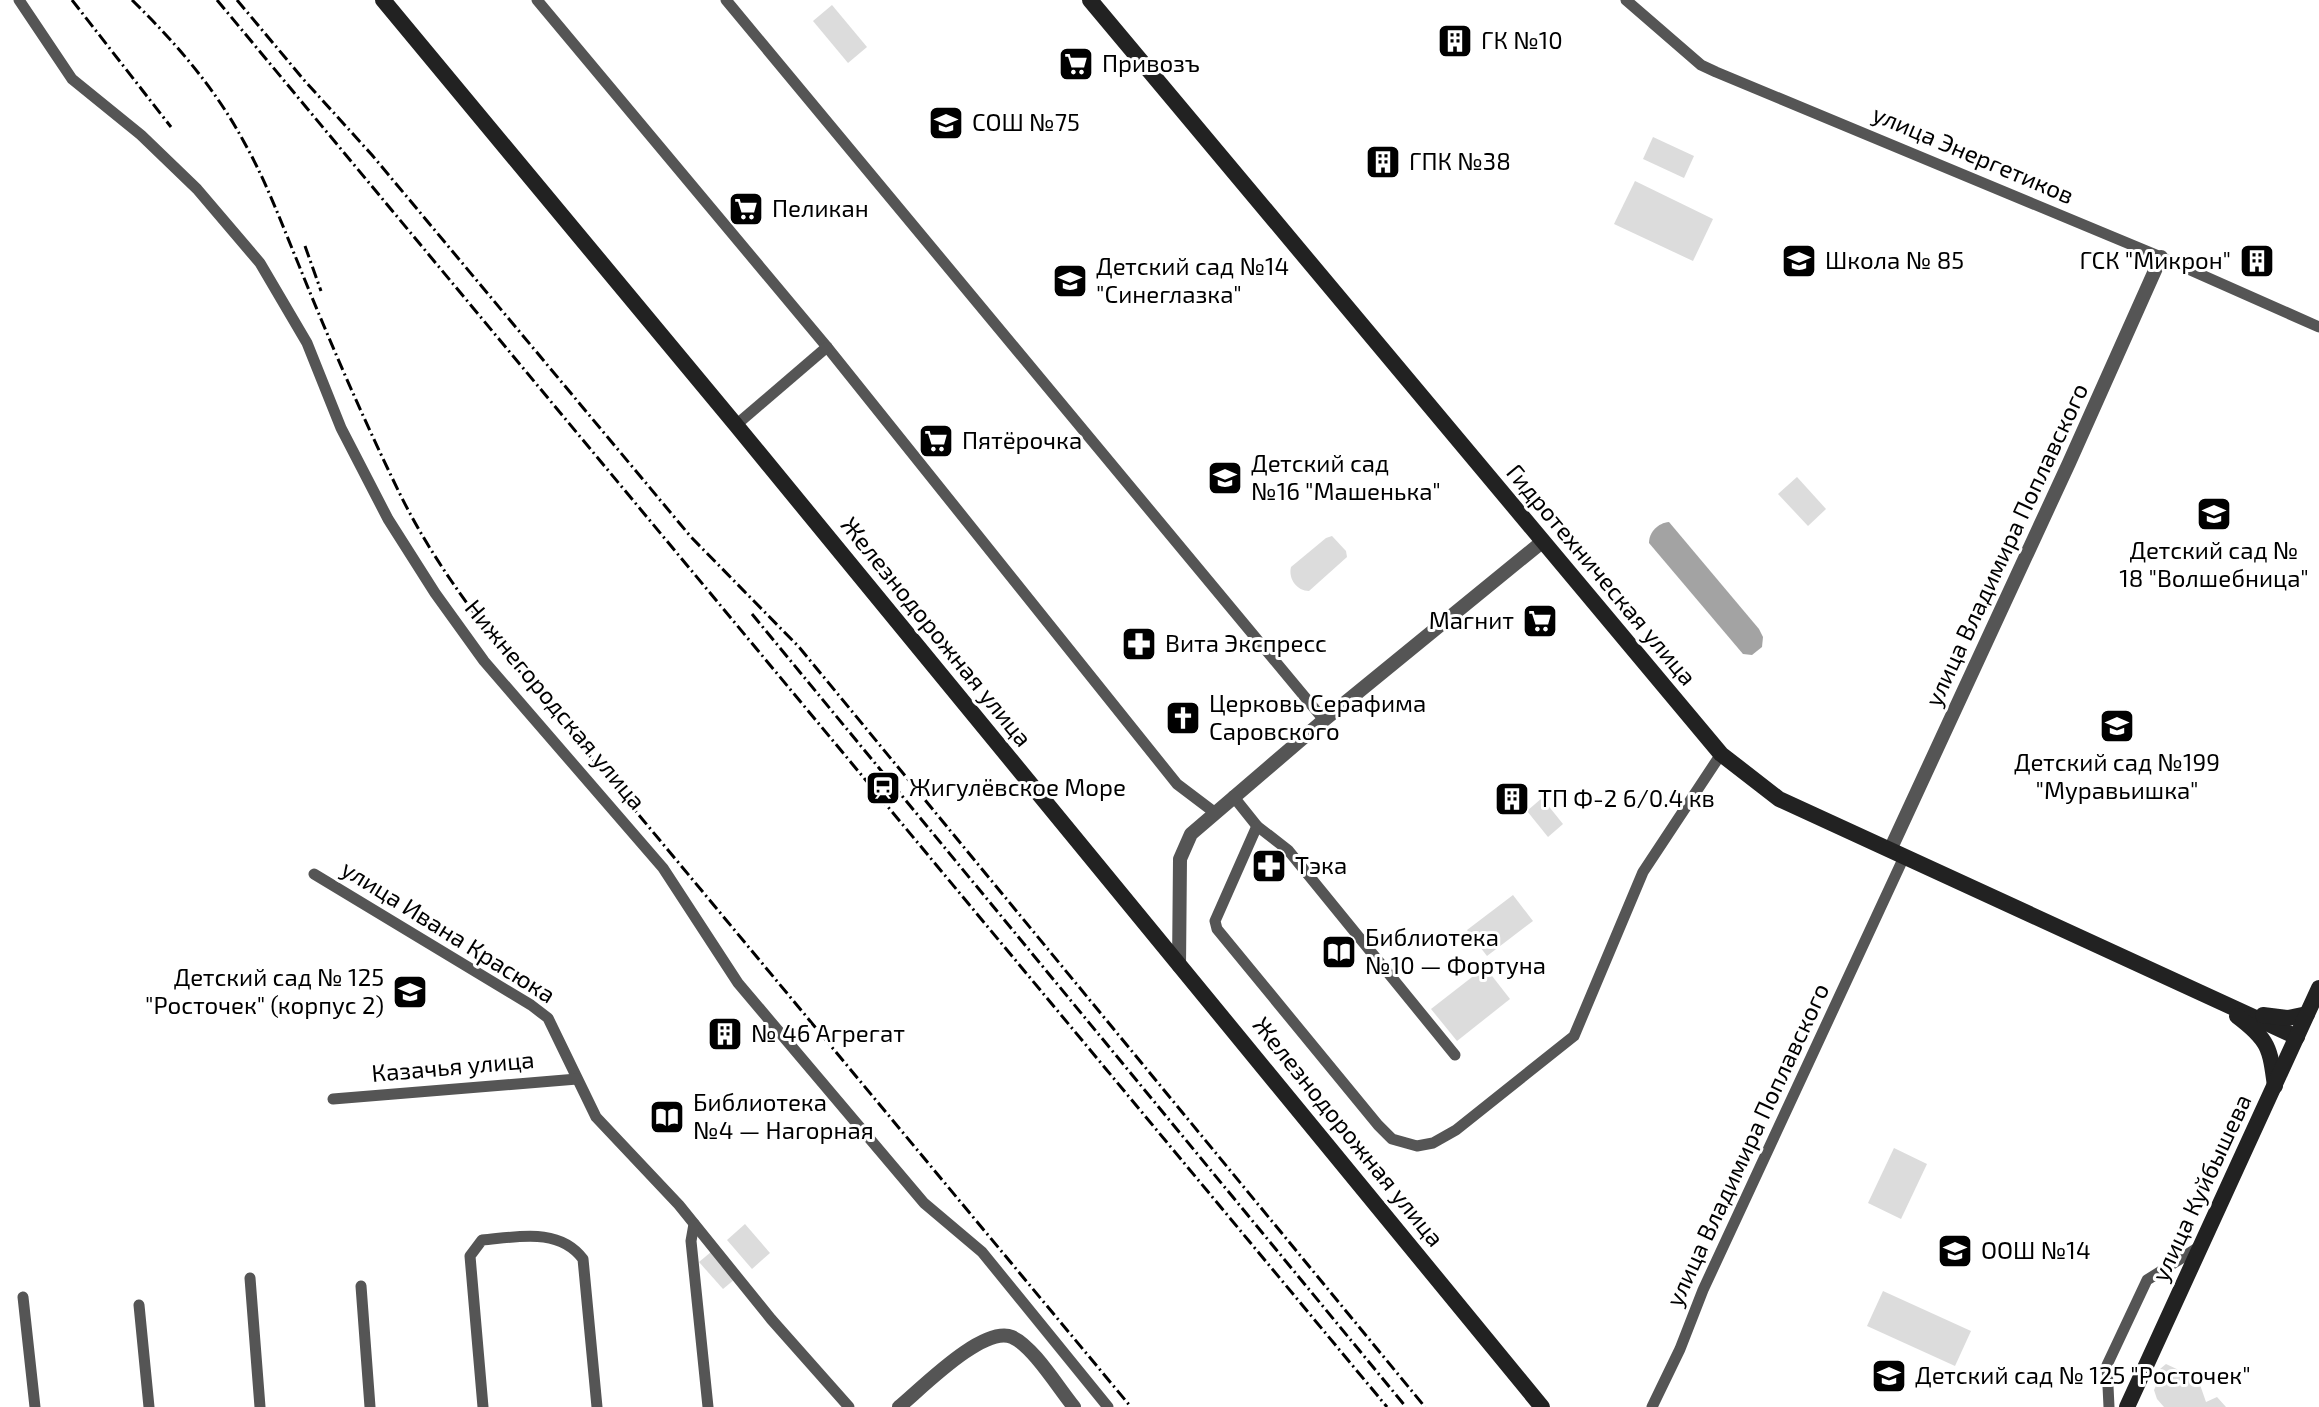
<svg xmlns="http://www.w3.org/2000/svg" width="2319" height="1407" font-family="'Exo 2',sans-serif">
	<rect width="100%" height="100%" fill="#fff"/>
	<g fill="#dcdcdc">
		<path d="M832 5 867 47 848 63 813 21Z"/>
		<path d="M1653 137 1694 156 1684 178 1643 159Z"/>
		<path d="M1635 181 1713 219 1693 261 1614 224Z"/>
		<path d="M1797 477 1826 509 1808 526 1778 494Z"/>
		<path d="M1332 536 1346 551 1347 557 1309 591C1297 591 1288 579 1291 567L1326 538Z"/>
		<path d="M1542 798 1563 824 1548 837 1527 811Z"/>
		<path d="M1513 895 1533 921 1487 956 1467 930Z"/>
		<path d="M1485 967 1510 999 1457 1041 1431 1009Z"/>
		<path d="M1894 1148 1927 1164 1901 1219 1868 1203Z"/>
		<path d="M745 1224 770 1253 752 1269 727 1240Z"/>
		<path d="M711 1252 735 1279 723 1289 699 1262Z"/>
		<path d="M1883 1291 1971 1331 1955 1366 1867 1326Z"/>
		<path d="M2166 1364 2198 1379 2206 1402 2217 1397 2226 1407H2164L2157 1399 2154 1390 2159 1379 2160 1369Z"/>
	</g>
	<path fill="#a3a3a3" d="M1669 522 1759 629 1763 637 1762 647 1752 655 1743 654 1649 543C1649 532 1658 523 1669 522Z"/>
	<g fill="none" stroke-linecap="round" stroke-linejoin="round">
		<g stroke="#555" stroke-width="11">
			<path d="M19 0 72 79 141 135 197 189 260 263 307 343 341 428 388 519 435 593 484 661 663 868 738 983 924 1203 982 1252 1108 1407"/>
			<path d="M537 0 827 347 1177 784 1214 812"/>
			<path d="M726 0 1324 720"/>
			<path d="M1626 0 1701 65 1716 72 2161 257 2319 327"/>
			<path d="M736 425 827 347"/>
			<path d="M1233 796 1257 826 1288 850 1455 1055"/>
			<path d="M1257 826 1215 921 1217 929 1378 1125 1392 1139 1417 1146 1433 1143 1456 1130 1574 1036 1643 872 1721 754"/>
			<path d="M314 874 531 1005 548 1018 596 1117 679 1205 771 1319 849 1407"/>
			<path d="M333 1099 577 1079"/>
			<path d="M694 1224 691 1241 708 1407"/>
			<path d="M250 1278 260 1407"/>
			<path d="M361 1286 370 1407"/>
			<path d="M23 1297 35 1407"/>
			<path d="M139 1305 149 1407"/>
			<path d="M483 1407 470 1256 482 1240C517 1237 559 1227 583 1259L597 1407"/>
			<path d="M1652 1407 1680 1349 1703 1290 1904 857"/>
			<path d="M2109 1407 2107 1365 2147 1280 2199 1247"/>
		</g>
		<g stroke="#555" stroke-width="14">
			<path d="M1890 850 2069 463 2161 257"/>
			<path d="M1179 966 1180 859 1191 834 1324 720 1542 542"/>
			<path d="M899 1407C921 1389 983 1325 1012 1337 1033 1346 1059 1389 1074 1407"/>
		</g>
		<g stroke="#222" stroke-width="16">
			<path d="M383 0 736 425 1542 1407"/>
			<path d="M1090 0 1721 754 1779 799 2297 1037"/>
			<path d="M2263 1015 2288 1018 2307 1014"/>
			<path d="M2237 1016C2269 1040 2270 1048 2275 1086"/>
			<path d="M2127 1407 2319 988"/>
		</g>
		<g stroke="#000" stroke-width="3" stroke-dasharray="12 4 2 4" stroke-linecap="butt">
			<path d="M72 0 171 127"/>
			<path d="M132 0C175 42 215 88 244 142 266 181 281 222 298 263 329 340 362 416 398 490 430 556 470 609 515 666L1131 1407"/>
			<path d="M217 0 1387 1407"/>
			<path d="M237 0 304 80 372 155 691 537 799 647 1425 1407"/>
			<path d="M305 246 321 291"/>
			<path d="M752 614 1406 1407"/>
		</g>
	</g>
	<defs>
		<g id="building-square" transform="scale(1.8)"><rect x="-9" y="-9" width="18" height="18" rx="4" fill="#000" stroke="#fff"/><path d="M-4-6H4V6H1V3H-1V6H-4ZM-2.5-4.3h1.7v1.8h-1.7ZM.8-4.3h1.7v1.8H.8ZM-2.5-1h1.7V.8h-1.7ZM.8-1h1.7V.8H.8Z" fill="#fff"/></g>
		<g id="supermarket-square" transform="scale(1.8)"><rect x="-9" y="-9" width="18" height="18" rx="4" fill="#000" stroke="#fff"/><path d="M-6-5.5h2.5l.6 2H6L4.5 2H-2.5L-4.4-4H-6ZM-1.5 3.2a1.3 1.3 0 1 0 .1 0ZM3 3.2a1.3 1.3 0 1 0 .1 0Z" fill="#fff"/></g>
		<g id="school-square" transform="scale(1.8)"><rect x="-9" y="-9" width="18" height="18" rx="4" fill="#000" stroke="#fff"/><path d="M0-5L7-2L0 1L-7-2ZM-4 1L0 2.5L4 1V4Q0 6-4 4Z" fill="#fff"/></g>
		<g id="pharmacy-square" transform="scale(1.8)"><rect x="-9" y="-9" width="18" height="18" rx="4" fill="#000" stroke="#fff"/><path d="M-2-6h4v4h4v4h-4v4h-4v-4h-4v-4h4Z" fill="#fff"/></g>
		<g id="church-square" transform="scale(1.8)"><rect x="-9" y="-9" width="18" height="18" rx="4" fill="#000" stroke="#fff"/><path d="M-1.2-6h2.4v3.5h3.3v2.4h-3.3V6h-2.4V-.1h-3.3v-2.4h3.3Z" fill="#fff"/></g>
		<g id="station-square" transform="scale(1.8)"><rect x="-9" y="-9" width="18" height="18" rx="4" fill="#000" stroke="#fff"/><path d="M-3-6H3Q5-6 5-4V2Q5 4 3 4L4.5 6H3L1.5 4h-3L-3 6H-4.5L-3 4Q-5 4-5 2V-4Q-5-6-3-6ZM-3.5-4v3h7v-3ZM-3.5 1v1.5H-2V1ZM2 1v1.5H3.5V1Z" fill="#fff"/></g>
		<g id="library-square" transform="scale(1.8)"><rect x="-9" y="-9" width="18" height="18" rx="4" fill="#000" stroke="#fff"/><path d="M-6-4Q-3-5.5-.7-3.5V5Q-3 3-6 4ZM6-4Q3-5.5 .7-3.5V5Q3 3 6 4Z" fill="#fff"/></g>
	</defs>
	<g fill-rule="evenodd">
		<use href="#building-square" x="1455" y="41"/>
		<use href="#supermarket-square" x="1076" y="64"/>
		<use href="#school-square" x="946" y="123"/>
		<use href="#building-square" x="1383" y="162"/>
		<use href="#supermarket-square" x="746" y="209"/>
		<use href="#school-square" x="1799" y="261"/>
		<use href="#building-square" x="2257" y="261"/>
		<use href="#school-square" x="1070" y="281"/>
		<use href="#supermarket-square" x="936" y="441"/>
		<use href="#school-square" x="1225" y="478"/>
		<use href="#school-square" x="2214" y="514"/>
		<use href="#supermarket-square" x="1540" y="621"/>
		<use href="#pharmacy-square" x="1139" y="644"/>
		<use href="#church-square" x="1183" y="718"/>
		<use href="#school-square" x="2117" y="726"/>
		<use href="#station-square" x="883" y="788"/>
		<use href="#building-square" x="1512" y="799"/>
		<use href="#pharmacy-square" x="1269" y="866"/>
		<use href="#library-square" x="1339" y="952"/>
		<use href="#school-square" x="410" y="992"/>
		<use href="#building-square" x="725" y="1034"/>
		<use href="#library-square" x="667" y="1117"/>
		<use href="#school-square" x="1955" y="1251"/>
		<use href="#school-square" x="1889" y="1376"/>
	</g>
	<g text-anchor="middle" stroke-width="6" stroke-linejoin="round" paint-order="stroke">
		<g font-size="24" fill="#000" stroke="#fff" text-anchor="start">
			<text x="1481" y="49">ГК №10</text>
			<text x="1102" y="72">Привозъ</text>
			<text x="972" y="131">СОШ №75</text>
			<text x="1409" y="170">ГПК №38</text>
			<text x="772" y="217">Пеликан</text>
			<text x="1825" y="269">Школа № 85</text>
			<text x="2231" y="269" text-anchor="end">ГСК "Микрон"</text>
			<text x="1096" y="275">Детский сад №14<tspan x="1096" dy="28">"Синеглазка"</tspan></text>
			<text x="962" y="449">Пятёрочка</text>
			<text x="1251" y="472">Детский сад<tspan x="1251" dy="28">№16 "Машенька"</tspan></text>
			<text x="2214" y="559" text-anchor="middle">Детский сад №<tspan x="2214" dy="28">18 "Волшебница"</tspan></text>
			<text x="1514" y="629" text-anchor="end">Магнит</text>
			<text x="1165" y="652">Вита Экспресс</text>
			<text x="1209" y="712">Церковь Серафима<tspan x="1209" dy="28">Саровского</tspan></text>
			<text x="2117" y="771" text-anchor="middle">Детский сад №199<tspan x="2117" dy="28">"Муравьишка"</tspan></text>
			<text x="909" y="796">Жигулёвское Море</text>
			<text x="1538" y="807">ТП Ф-2 6/0.4 кв</text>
			<text x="1295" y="874">Тэка</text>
			<text x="1365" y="946">Библиотека<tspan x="1365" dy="28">№10 — Фортуна</tspan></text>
			<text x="384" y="986" text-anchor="end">Детский сад № 125<tspan x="384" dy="28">"Росточек" (корпус 2)</tspan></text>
			<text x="751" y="1042">№ 46 Агрегат</text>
			<text x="693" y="1111">Библиотека<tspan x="693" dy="28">№4 — Нагорная</tspan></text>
			<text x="1981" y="1259">ООШ №14</text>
			<text x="1915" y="1384">Детский сад № 125 "Росточек"</text>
		</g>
		<g font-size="24" fill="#000" stroke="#fff">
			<text transform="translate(1973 155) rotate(23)" y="8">улица Энергетиков</text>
			<text transform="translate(2007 545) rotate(-65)" y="8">улица Владимира Поплавского</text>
			<text transform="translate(1601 575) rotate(50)" y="8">Гидротехническая улица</text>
			<text transform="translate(936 632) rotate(51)" y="8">Железнодорожная улица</text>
			<text transform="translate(555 705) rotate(50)" y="8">Нижнегородская улица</text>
			<text transform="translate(448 932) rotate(32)" y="8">улица Ивана Красюка</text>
			<text transform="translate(453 1067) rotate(-5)" y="8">Казачья улица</text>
			<text transform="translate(1348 1132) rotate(51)" y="8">Железнодорожная улица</text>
			<text transform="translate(1748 1145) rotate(-65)" y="8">улица Владимира Поплавского</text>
			<text transform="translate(2202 1188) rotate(-65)" y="8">улица Куйбышева</text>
		</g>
	</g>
</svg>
